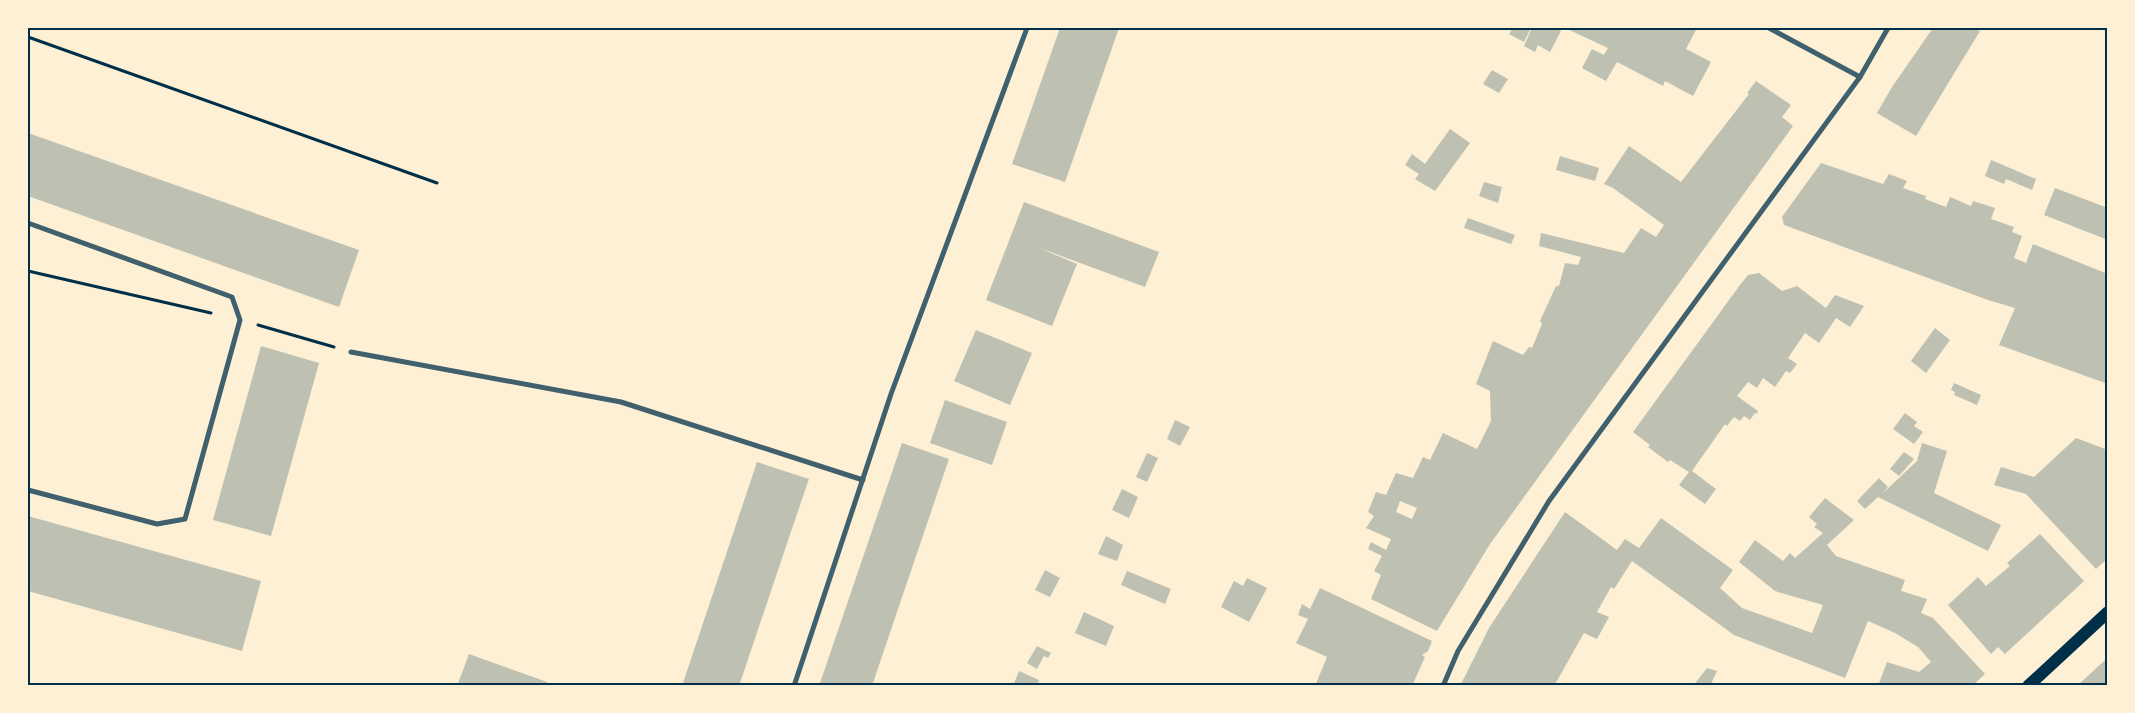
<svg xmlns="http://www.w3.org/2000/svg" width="2135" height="713" font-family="'Noto Sans',sans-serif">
	<rect width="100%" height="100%" fill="#fdf0d5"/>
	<g fill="#bec0b2" fill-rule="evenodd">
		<path d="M1060 28H1119L1065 182 1012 164Z"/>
		<path d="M1513 28H1531L1524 42 1509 34Z"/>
		<path d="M1532 28H1554L1561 31 1550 52 1538 45 1535 52 1524 46Z"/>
		<path d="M1565 28H1692L1696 30 1686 49 1711 62 1693 96 1665 81 1663 86 1617 62 1606 81 1582 68 1592 49 1604 55 1608 48Z"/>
		<path d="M1933 28H1971L1980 31 1916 136 1877 113 1892 87Z"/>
		<path d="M1492 70 1508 79 1499 93 1483 84Z"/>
		<path d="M1756 81 1791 105 1782 117 1793 126 1490 544 1437 631 1371 599 1381 575 1374 571 1382 556 1368 549 1371 542 1386 550 1391 539 1366 528 1374 516 1368 512 1376 492 1386 495 1396 473 1413 478 1423 457 1430 460 1443 433 1477 449 1491 421 1490 391 1476 384 1493 341 1523 355 1529 347 1532 348 1542 324 1540 321 1556 286H1559L1565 263 1578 265 1581 257 1539 246 1541 233 1624 253 1641 228 1656 237 1664 225 1613 188 1604 184 1629 146 1681 182 1749 94 1747 93ZM1400 501 1417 508 1412 519 1396 512Z"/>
		<path d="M1450 129 1470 143 1435 191 1415 179 1419 174 1405 165 1412 154 1425 164Z"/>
		<path d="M28 133 359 250 339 307 28 196Z"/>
		<path d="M1560 156 1599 168 1595 181 1556 170Z"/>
		<path d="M1991 160 2036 179 2032 190 2006 179 2004 184 1985 176Z"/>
		<path d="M1821 163 1883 184 1889 174 1907 181 1903 188 1926 196 1925 199 1946 207 1950 197 1971 206 1973 201 1995 208 1991 219 2014 227 2012 232 2022 236 2014 258 2026 263 2033 244 2108 274V384L1999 345 2015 308 1988 300 1784 225 1782 217Z"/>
		<path d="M1484 182 1502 187 1498 203 1479 196Z"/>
		<path d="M2055 188 2108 208V240L2044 215Z"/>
		<path d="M1024 202 1159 252 1145 287 1037 247 1077 264 1052 326 986 300Z"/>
		<path d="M1468 218 1515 235 1511 244 1464 228Z"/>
		<path d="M1759 273 1782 291 1797 286 1826 308 1835 295 1864 306 1850 327 1836 318 1819 343 1805 333 1788 358 1797 364 1790 373 1786 371 1775 387 1763 378 1757 388 1748 382 1737 396 1758 411 1757 414 1755 413 1750 420 1744 416 1740 421 1734 417 1727 426 1725 424 1692 471 1716 489 1705 504 1679 485 1689 472 1670 460 1668 462 1648 447 1650 445 1633 432 1740 285 1748 275Z"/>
		<path d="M1935 328 1950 340 1926 373 1911 361Z"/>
		<path d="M976 330 1032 353 1010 405 954 381Z"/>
		<path d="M261 346 319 363 271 536 213 520Z"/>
		<path d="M1954 383 1981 395 1977 405 1954 395 1955 392 1951 390Z"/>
		<path d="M945 400 1007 422 992 465 930 443Z"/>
		<path d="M1905 413 1917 422 1914 426 1923 432 1914 444 1893 429Z"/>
		<path d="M1175 420 1190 427 1180 446 1167 439Z"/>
		<path d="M2076 438 2108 450V558L2096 569 2026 494 1994 485 2001 467 2034 477Z"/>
		<path d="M902 443 949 459 878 668 872 686H819Z"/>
		<path d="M1922 443 1947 451 1934 493 2001 525 1988 551 1878 497 1865 509 1857 501 1879 478 1888 487 1882 494 1917 461Z"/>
		<path d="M1904 452 1914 459 1899 476 1890 469Z"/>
		<path d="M1147 453 1158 458 1147 482 1136 477Z"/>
		<path d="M757 462 809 479 801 502 739 686H682Z"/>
		<path d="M1122 489 1138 497 1129 518 1112 510Z"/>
		<path d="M1825 498 1854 520 1827 545 1836 556 1905 580 1901 591 1927 599 1921 613 1933 618 1985 674 1972 686H1878L1887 662 1919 672 1931 662 1918 647 1895 633 1868 621 1845 678 1734 635 1632 561 1614 589 1611 587 1597 612 1609 617 1597 639 1584 633 1554 686H1460L1489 628 1565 512 1617 550 1625 539 1639 548 1661 518 1733 570 1720 588 1742 608 1812 633 1823 605 1775 591 1739 562 1755 540 1783 561 1790 553 1795 558 1823 533 1814 527 1817 524 1809 517Z"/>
		<path d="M28 516 261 581 242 651 28 591Z"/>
		<path d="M2040 534 2084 581 2005 654 1998 647 1991 654 1948 605 1978 577 1986 586 2010 566 2007 563Z"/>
		<path d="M1106 536 1123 545 1117 561 1098 554Z"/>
		<path d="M1045 570 1060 578 1050 597 1035 590Z"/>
		<path d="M1127 571 1171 589 1165 604 1121 585Z"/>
		<path d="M1247 578 1267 588 1249 622 1221 607 1234 581 1243 586Z"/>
		<path d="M1320 588 1432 641 1428 651 1422 655 1425 657 1412 686H1315L1327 657 1296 643 1308 619 1298 615 1302 604 1310 609Z"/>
		<path d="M1084 612 1114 626 1106 646 1075 633Z"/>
		<path d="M1037 646 1051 653 1048 658 1044 656 1037 669 1027 663Z"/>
		<path d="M469 654 547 682 546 686H457Z"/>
		<path d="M2108 658V686H2077L2104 661Z"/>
		<path d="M1707 668 1717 671 1710 686H1693Z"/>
		<path d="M1019 671 1039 680 1037 686H1013Z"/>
	</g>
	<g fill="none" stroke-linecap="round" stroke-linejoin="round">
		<g stroke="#003049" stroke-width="3">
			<path d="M28 37 437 183"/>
			<path d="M28 271 211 313"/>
			<path d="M258 325 334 347"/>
		</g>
		<g stroke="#3f606c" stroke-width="5">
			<path d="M1769 28 1860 77"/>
			<path d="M28 223 232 297 240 320 185 519 157 524 28 490"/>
			<path d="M351 352 621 402 863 480"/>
			<path d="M794 686 891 394 1027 28"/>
			<path d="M1443 686 1458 651 1549 501 1860 77 1888 28"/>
		</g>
		<path stroke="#003049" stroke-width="12" d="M2028 686 2108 612"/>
	</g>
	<rect width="2135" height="713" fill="none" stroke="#fdf0d5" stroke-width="58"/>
	<rect x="29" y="29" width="2077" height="655" fill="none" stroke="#003049" stroke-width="2"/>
</svg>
